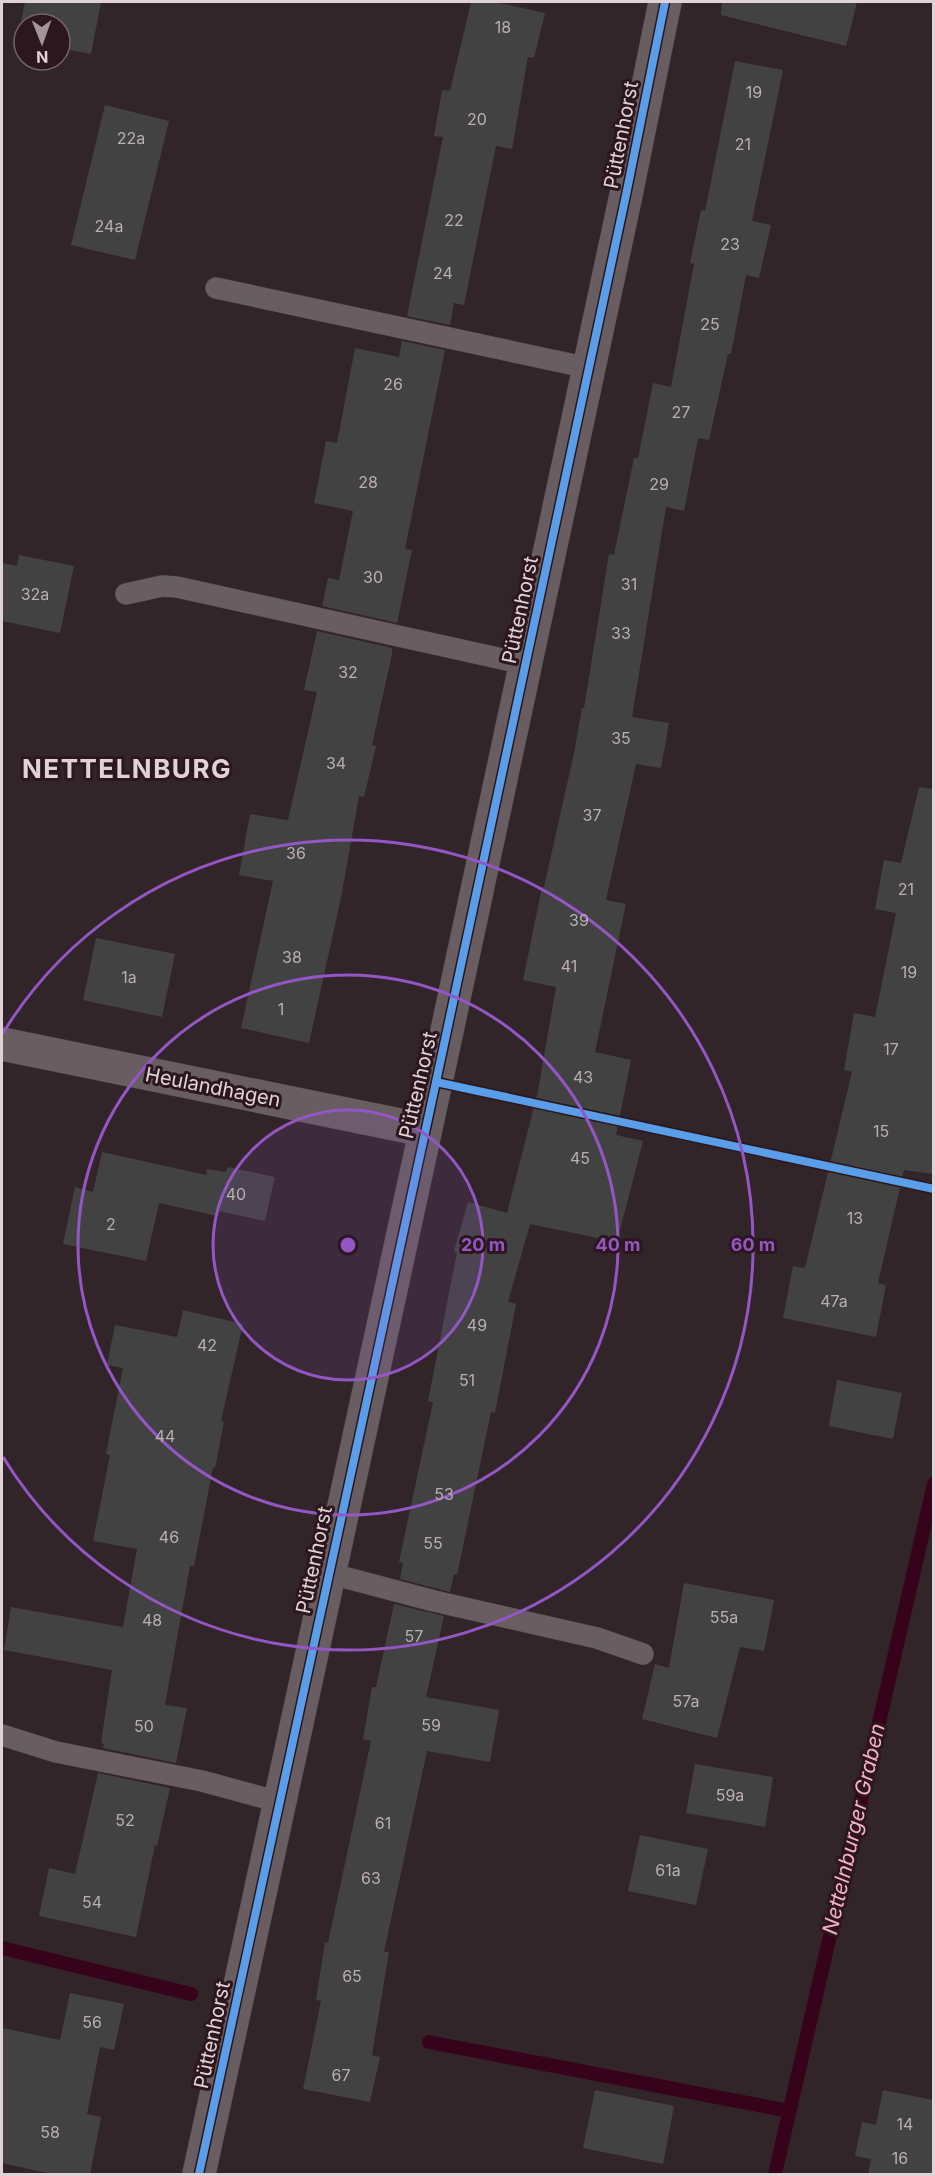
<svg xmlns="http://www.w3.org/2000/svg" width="935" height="2176" font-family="Inter,sans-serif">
	<rect width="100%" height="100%" fill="#322529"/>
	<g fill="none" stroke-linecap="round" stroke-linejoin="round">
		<g stroke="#37031a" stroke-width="14">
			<path d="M2 1948 191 1994"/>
			<path d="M429 2042 789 2111"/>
			<path d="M775 2174 934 1484"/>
		</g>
	</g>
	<g fill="#434242">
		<path d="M25 2H101L91 54 60 48V24H24V41L17 40Z"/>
		<path d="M471 2H495L545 13 534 58 528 57 512 149 496 146 464 305 454 303 450 325 407 316 443 137 434 136 442 90 450 91Z"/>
		<path d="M722 2H857L846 46 721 15Z"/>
		<path d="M735 61 783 70 752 221 771 225 759 278 746 275 731 354H728L709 440 698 438 684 511 666 507 632 717 669 723 661 768 636 764 606 900 626 904 595 1052 631 1060 616 1135 643 1141 617 1242 530 1224 508 1302 516 1304 495 1413 491 1412 457 1575 454 1574 450 1592 400 1579 403 1563 399 1562 433 1402 428 1401 457 1252 454 1251 468 1202 507 1213 538 1091 556 987 523 980 542 887H544L574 753 582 708H584L609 554 614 555 634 458H638L653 383 671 387 694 264 690 263 701 210 705 211Z"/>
		<path d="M105 105 169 121 135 260 71 245Z"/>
		<path d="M402 341 445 350 405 549 412 550 397 623 322 606 328 578 339 580 353 511 314 503 326 441 337 443 355 348 399 357Z"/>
		<path d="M19 555 74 566 60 633 2 621V563L17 566Z"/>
		<path d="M317 631 392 648V654L372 745 376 746 364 797 359 796 342 893 309 1043 241 1028 273 881 239 875 250 814 288 820 317 692 304 690Z"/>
		<path d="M919 787 933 789V1174L904 1170 878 1283 886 1285 876 1337 783 1318 793 1266 805 1268 852 1072 844 1070 854 1013 875 1017 896 913 875 909 884 860 901 863Z"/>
		<path d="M96 938 175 954 162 1017 83 1000Z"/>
		<path d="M102 1152 206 1175 207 1169 226 1172 228 1167 275 1177 265 1221 218 1211 217 1216 159 1203 146 1261 63 1244 75 1187 93 1192Z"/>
		<path d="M183 1310 243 1324 221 1421 224 1422 215 1468 213 1467 194 1566H190L165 1705 187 1708 176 1763 103 1748 104 1744 101 1743 112 1670 4 1650 11 1607 123 1627 137 1549 93 1541 110 1455 106 1454 123 1368 107 1365 115 1325 177 1337Z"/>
		<path d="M837 1380 902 1393 893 1439 829 1426Z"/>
		<path d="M684 1583 774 1600 764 1651 740 1647 717 1738 642 1719 655 1664 669 1668Z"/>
		<path d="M394 1604 444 1616 426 1697 499 1710 490 1762 427 1751 384 1952H389L372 2055 380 2057 370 2102 303 2089 321 2001 316 2000 325 1942 328 1943 371 1741 363 1739 372 1687H376Z"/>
		<path d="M695 1764 773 1777 765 1827 686 1813Z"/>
		<path d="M98 1773 170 1788 157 1846 155 1845 136 1937 39 1916 49 1868 75 1874Z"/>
		<path d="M640 1835 708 1849 696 1905 628 1891Z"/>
		<path d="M70 1993 124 2004 114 2050 100 2047 87 2114 101 2117 90 2175H56L2 2163V2028L60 2040Z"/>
		<path d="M595 2090 674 2106 663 2164 583 2148Z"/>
		<path d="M883 2090 933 2100V2175H868L871 2159 855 2156 862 2122 876 2125Z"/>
	</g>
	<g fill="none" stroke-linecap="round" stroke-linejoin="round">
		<g stroke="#4d4245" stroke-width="22">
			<g id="lane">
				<path d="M216 288 589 368"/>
				<path d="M126 594 162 586 177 587 525 664"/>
				<path d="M328 1573 434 1601 597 1638 643 1654"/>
				<path d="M2 1735 56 1752 202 1781 279 1802"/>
			</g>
		</g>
		<g stroke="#4d4245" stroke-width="34">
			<g id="street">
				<path d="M2 1044 424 1130"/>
				<path d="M199 2174 436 1082 626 195 665 2"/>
			</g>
		</g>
		<use href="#lane" stroke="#685e61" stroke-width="21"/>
		<use href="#street" stroke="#685e61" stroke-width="33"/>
		<g stroke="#2c171e" stroke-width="11">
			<g id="cycleway">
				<path d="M436 1082 934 1189"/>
				<path d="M199 2174 436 1082 626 195 665 2"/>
			</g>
		</g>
		<use href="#cycleway" stroke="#5a9eea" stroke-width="8"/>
	</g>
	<circle cx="348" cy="1245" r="135" fill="#9456c5" fill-opacity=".12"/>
	<g fill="none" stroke="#9456c5" stroke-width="3">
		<circle cx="348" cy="1245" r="135"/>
		<circle cx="348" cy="1245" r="270"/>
		<path d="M3 1033A405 405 0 1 1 3 1457"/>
	</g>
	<g text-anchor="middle" stroke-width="6" stroke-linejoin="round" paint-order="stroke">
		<g font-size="16" fill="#baaeb1">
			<text x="503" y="33">18</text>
			<text x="754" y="98">19</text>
			<text x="477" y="125">20</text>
			<text x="131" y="144">22a</text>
			<text x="743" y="150">21</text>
			<text x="454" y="226">22</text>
			<text x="109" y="232">24a</text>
			<text x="730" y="250">23</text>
			<text x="443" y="279">24</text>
			<text x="710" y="330">25</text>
			<text x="393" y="390">26</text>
			<text x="681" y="418">27</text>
			<text x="368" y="488">28</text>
			<text x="659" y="490">29</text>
			<text x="373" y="583">30</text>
			<text x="629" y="590">31</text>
			<text x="35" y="600">32a</text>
			<text x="621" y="639">33</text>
			<text x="348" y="678">32</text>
			<text x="621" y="744">35</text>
			<text x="336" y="769">34</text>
			<text x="592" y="821">37</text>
			<text x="296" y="859">36</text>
			<text x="906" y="895">21</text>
			<text x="579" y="926">39</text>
			<text x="292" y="963">38</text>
			<text x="569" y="972">41</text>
			<text x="909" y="978">19</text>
			<text x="129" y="983">1a</text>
			<text x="281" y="1015">1</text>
			<text x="891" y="1055">17</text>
			<text x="583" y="1083">43</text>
			<text x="881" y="1137">15</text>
			<text x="580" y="1164">45</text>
			<text x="236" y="1200">40</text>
			<text x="855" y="1224">13</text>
			<text x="111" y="1230">2</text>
			<text x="834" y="1307">47a</text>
			<text x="477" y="1331">49</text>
			<text x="207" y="1351">42</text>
			<text x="467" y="1386">51</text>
			<text x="165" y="1442">44</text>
			<text x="444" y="1500">53</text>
			<text x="169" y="1543">46</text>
			<text x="433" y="1549">55</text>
			<text x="724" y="1623">55a</text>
			<text x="152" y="1626">48</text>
			<text x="414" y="1642">57</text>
			<text x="686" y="1707">57a</text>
			<text x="431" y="1731">59</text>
			<text x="144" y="1732">50</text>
			<text x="730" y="1801">59a</text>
			<text x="125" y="1826">52</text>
			<text x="383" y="1829">61</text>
			<text x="668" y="1876">61a</text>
			<text x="371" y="1884">63</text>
			<text x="92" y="1908">54</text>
			<text x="352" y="1982">65</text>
			<text x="92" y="2028">56</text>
			<text x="341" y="2081">67</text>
			<text x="905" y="2130">14</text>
			<text x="50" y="2138">58</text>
			<text x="900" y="2164">16</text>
		</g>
		<g font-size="20" fill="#e1d2d6" stroke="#2c171e">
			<text transform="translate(621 135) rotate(-79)" y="7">Püttenhorst</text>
			<text transform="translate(520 610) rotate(-78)" y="7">Püttenhorst</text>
			<text transform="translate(418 1085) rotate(-77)" y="7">Püttenhorst</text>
			<text transform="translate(213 1087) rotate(11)" y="7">Heulandhagen</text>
			<text transform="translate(314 1560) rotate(-78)" y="7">Püttenhorst</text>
			<text transform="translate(212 2035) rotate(-78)" y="7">Püttenhorst</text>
		</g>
		<g font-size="21" font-style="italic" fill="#f7b0c6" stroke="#2c171e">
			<text transform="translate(854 1829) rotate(-77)" y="7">Nettelnburger Graben</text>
		</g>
		<g font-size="26" font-weight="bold" letter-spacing="1.5" fill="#e1d2d6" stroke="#2c171e">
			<text x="127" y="778">NETTELNBURG</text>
		</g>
	</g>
	<circle cx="348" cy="1245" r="9" fill="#9456c5" stroke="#2c171e" stroke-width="3"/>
	<g font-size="18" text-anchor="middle" font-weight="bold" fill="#9456c5" stroke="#2c171e" stroke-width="6" stroke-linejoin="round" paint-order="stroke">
		<text x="483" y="1251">20 m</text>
		<text x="618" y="1251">40 m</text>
		<text x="753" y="1251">60 m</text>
	</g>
	<rect width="935" height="2176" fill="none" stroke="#e1d2d6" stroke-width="6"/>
	<g transform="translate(42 42) rotate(179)"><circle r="28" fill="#2c171e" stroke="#746268" stroke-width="1.5"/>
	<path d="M0-4.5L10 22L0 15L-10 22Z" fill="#a49599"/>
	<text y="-9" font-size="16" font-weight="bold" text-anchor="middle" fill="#e1d2d6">N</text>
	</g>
</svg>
